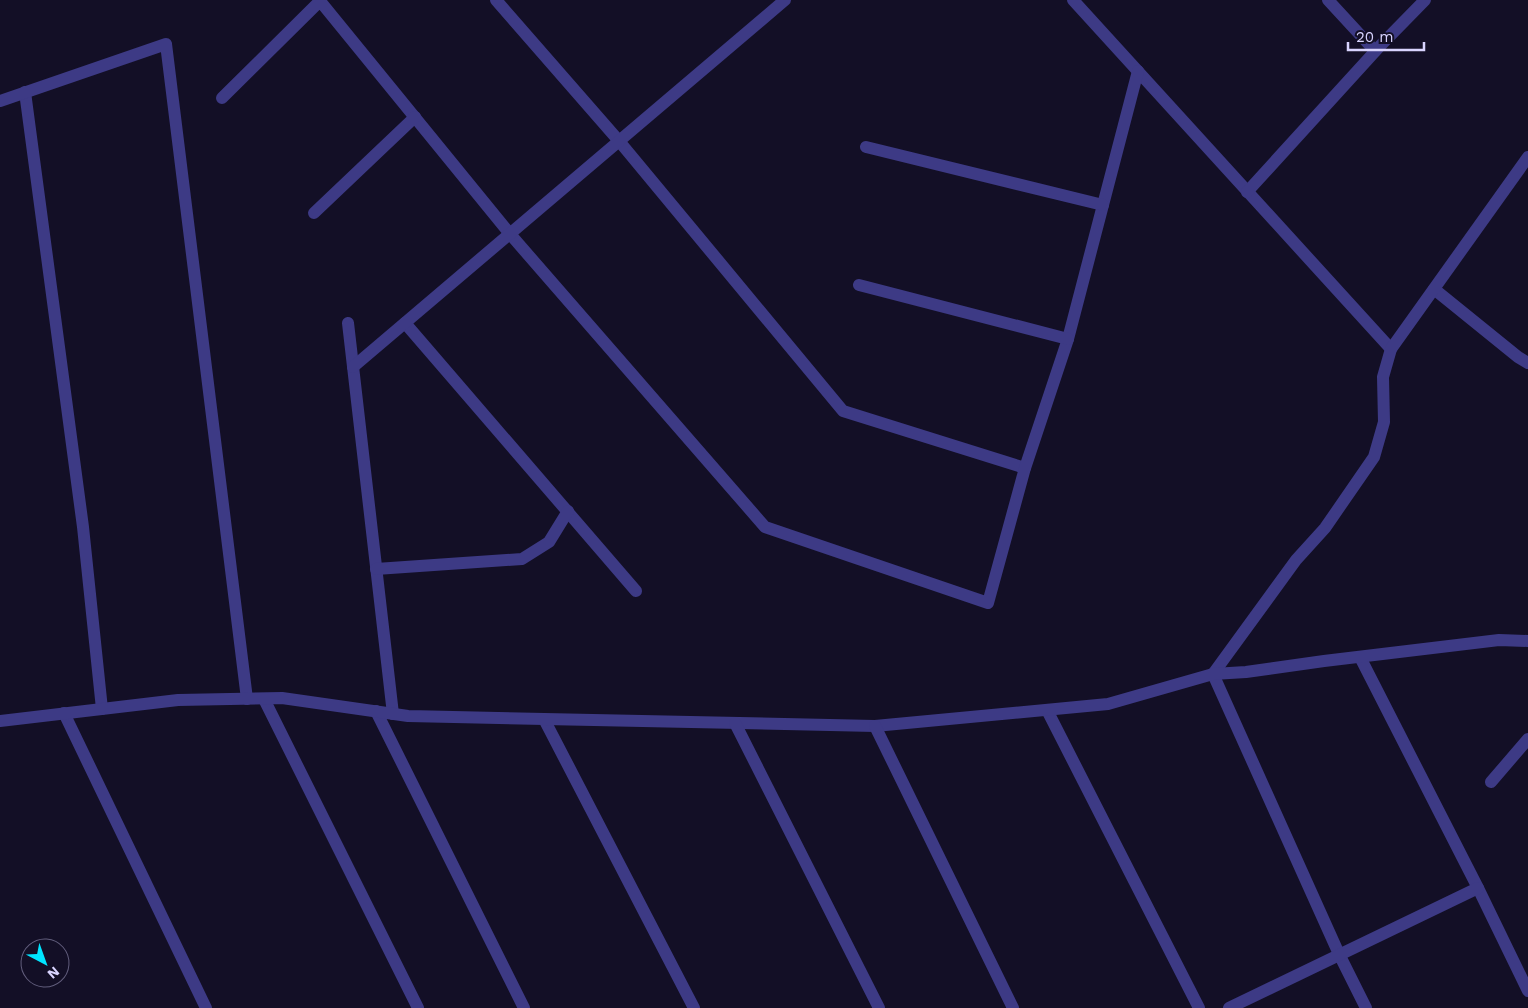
<svg xmlns="http://www.w3.org/2000/svg" width="1528" height="1008" font-family="'Work Sans',sans-serif">
	<rect width="100%" height="100%" fill="#130f26"/>
	<g fill="none" stroke-linecap="round" stroke-linejoin="round">
		<g stroke="#3d3a85" stroke-width="12">
			<path d="M496 0 619 141 843 411 1025 468"/>
			<path d="M1073 0 1391 349"/>
			<path d="M1328 0 1375 51"/>
			<path d="M25 92 83 527 102 709"/>
			<path d="M222 98 320 1 510 234 765 527 988 603 1025 468 1068 339 1138 71"/>
			<path d="M0 101 166 44 247 699"/>
			<path d="M866 147 1103 205"/>
			<path d="M1247 192 1380 46 1425 0"/>
			<path d="M314 213 415 117"/>
			<path d="M859 285 1068 339"/>
			<path d="M1434 289 1518 357 1528 363"/>
			<path d="M348 323 393 714"/>
			<path d="M405 323 636 591"/>
			<path d="M353 367 785 0"/>
			<path d="M376 569 522 559 549 542 568 511"/>
			<path d="M1360 657 1478 888 1528 991"/>
			<path d="M1213 674 1296 560 1325 528 1374 457 1384 422 1383 377 1391 349 1528 157"/>
			<path d="M1213 674 1339 954 1366 1008"/>
			<path d="M264 699 418 1008"/>
			<path d="M1047 710 1199 1008"/>
			<path d="M376 711 524 1008"/>
			<path d="M64 713 206 1008"/>
			<path d="M544 719 694 1008"/>
			<path d="M0 721 178 700 282 698 408 716 875 726 1108 704 1213 674 1246 672 1324 661 1499 640 1528 641"/>
			<path d="M735 723 879 1008"/>
			<path d="M875 726 1013 1008"/>
			<path d="M1491 782 1528 739"/>
			<path d="M1229 1008 1478 888"/>
		</g>
	</g>
	<g transform="translate(45 963) rotate(139)"><circle r="24" fill="#130f26" stroke="#625e7d"/>
	<path d="M0-4L9 19L0 12L-9 19Z" fill="#00e5ff"/>
	<text y="-8" font-size="14" font-weight="bold" text-anchor="middle" fill="#d9d4ff">N</text>
	</g>
	<path d="M1348 42v8h76v-8" fill="none" stroke="#d9d4ff" stroke-width="2.5"/>
	<text x="1356" y="42" font-size="15" fill="#d9d4ff" stroke="#130f26" stroke-width="4" paint-order="stroke">20 m</text>
</svg>
